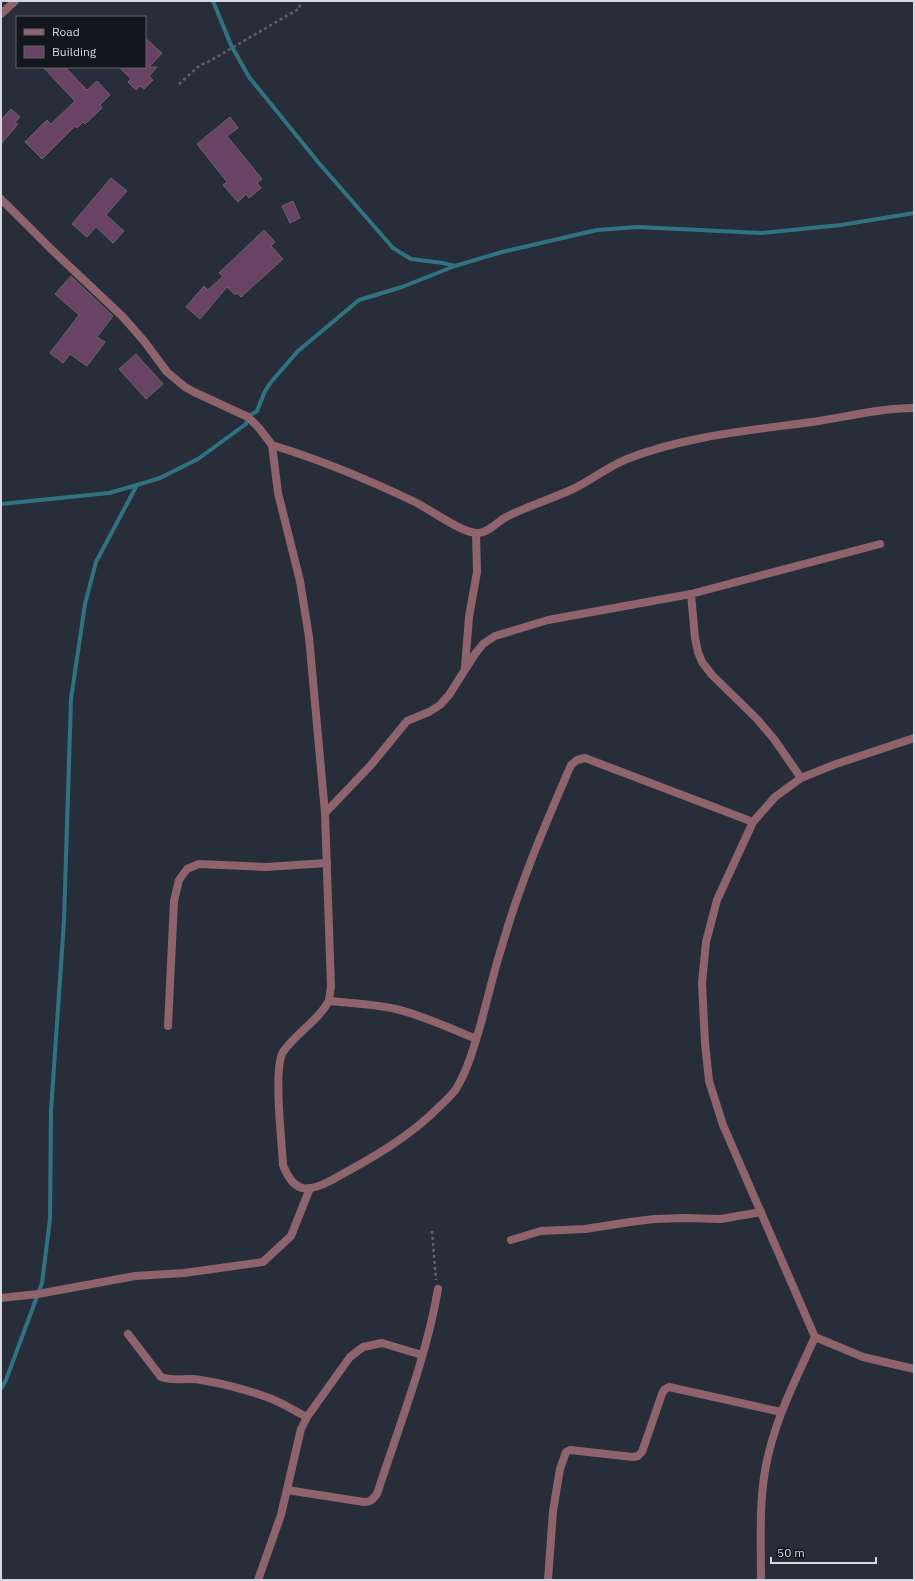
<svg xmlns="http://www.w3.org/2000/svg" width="915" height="1581" font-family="'IBM Plex Sans',sans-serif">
	<rect width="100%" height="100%" fill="#272e3a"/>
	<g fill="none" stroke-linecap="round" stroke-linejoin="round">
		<g stroke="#317281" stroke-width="4">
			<path d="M213 1 231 45 249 77 318 162 393 248 411 259 443 263 455 266"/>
			<path d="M1 504 109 493 137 485 160 478 198 459 246 424 248 417 257 411 265 391 271 382 298 351 359 300 402 287 455 266 502 252 597 230 638 227 761 233 841 225 914 213"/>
			<path d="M1 1389 6 1380 42 1283 50 1219 51 1111 64 921 71 699 85 604 96 562 137 485"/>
		</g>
	</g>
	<g fill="#684363" stroke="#6e616c">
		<path d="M145 38 162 53 149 67H157L149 76 153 80 144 89 140 86 136 90 128 82 131 79 119 67H145Z"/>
		<path d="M43 67H65L87 90 97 81 110 95 100 105 102 108 85 124 83 122 77 128 75 126 42 159 25 142 47 120 51 124 75 101Z"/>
		<path d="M11 109 20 117 15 122 18 124 1 144V120Z"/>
		<path d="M230 117 238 128 227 136 262 179 257 183 261 188 249 198 246 194 238 202 223 185 227 182 197 144Z"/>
		<path d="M111 178 127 191 106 215 124 231 113 243 96 227 87 237 72 224Z"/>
		<path d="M293 201 300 218 290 223 282 206Z"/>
		<path d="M264 230 275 242 271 246 283 259 241 297 237 293 235 295 227 287 200 319 186 307 204 286 208 290 223 276 219 273Z"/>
		<path d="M71 276 113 316 97 337 105 342 87 366 70 354 63 363 50 353 79 315 55 294Z"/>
		<path d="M136 354 163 384 146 399 119 369Z"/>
	</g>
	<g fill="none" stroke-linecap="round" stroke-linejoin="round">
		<g stroke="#5d636e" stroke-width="2.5" stroke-dasharray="3 3" stroke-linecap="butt">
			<path d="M179 84 200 65 208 62 300 8 299 1"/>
			<path d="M432 1231 436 1280"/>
		</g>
		<path stroke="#8f636c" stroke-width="8" d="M1 14 15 1"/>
		<g stroke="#8f636c" stroke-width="8">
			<path d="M1 199 50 248 123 317 144 341 167 372 185 387 194 392 248 417 259 428 272 445 278 493 300 581 309 637 325 813 331 987C330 991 330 998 328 1002 319 1020 295 1034 283 1052 273 1069 282 1142 283 1165 293 1191 305 1194 330 1181 370 1159 409 1138 441 1105 446 1100 452 1095 456 1089 467 1071 473 1050 479 1030 487 1002 493 974 502 946 520 883 545 825 571 765L577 760 585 758 753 822"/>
			<path d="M272 445C321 460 369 480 415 502 431 510 460 532 477 533 487 534 497 522 506 517 528 506 551 499 573 489 592 480 607 467 627 459 688 435 755 430 819 421 850 416 882 408 914 408"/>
			<path d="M691 594 695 638 698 652 702 662 712 675 757 719 774 739 801 778"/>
			<path d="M465 667 469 617 477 572 476 533"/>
			<path d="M914 738 836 764 801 778 775 797 753 822 717 900 706 942 702 983 705 1043 709 1081 723 1125 815 1337 863 1357 914 1369"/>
			<path d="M325 813 371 765 407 721 429 712 440 705 449 695 475 654 483 644 495 636 548 620 691 594 880 544"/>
			<path d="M329 1001C351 1003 374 1004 396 1009 424 1016 450 1028 476 1039"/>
			<path d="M168 1026 174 901 179 880 187 869 199 864 266 867 327 863"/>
			<path d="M511 1240 541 1231 585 1229 630 1222 654 1219 686 1218 721 1219 761 1212"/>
			<path d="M1 1298 38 1294 135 1276 184 1273 263 1262 291 1236 310 1188"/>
			<path d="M128 1334 161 1377C175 1382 187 1377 201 1380 225 1384 248 1390 272 1399 284 1404 295 1411 307 1417"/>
			<path d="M287 1490 364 1502C371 1502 373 1499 377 1494 399 1426 426 1359 438 1289"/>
			<path d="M258 1580 281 1515 301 1429 307 1417 350 1357 363 1347 382 1343 422 1355"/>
			<path d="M548 1580 553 1511 560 1469 566 1452 570 1450 633 1457 638 1456 642 1452 662 1394 664 1390 669 1387 781 1412"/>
			<path d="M761 1580C761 1544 759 1506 765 1471 773 1423 795 1381 815 1337"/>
		</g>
	</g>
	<rect width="915" height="1581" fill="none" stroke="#d4d9e1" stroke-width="4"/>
	<rect x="16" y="16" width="130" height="52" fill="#13161c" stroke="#60646b"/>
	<rect x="24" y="29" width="20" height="6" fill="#8f636c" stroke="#60646b"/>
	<text x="52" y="36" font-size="12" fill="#d4d9e1">Road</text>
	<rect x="24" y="46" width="20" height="12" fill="#684363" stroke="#60646b"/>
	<text x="52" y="56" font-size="12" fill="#d4d9e1">Building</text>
	<path d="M771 1557v6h105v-6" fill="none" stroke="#d4d9e1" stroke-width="2"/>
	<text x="777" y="1557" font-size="12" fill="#d4d9e1" stroke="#13161c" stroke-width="3" paint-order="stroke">50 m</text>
</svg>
